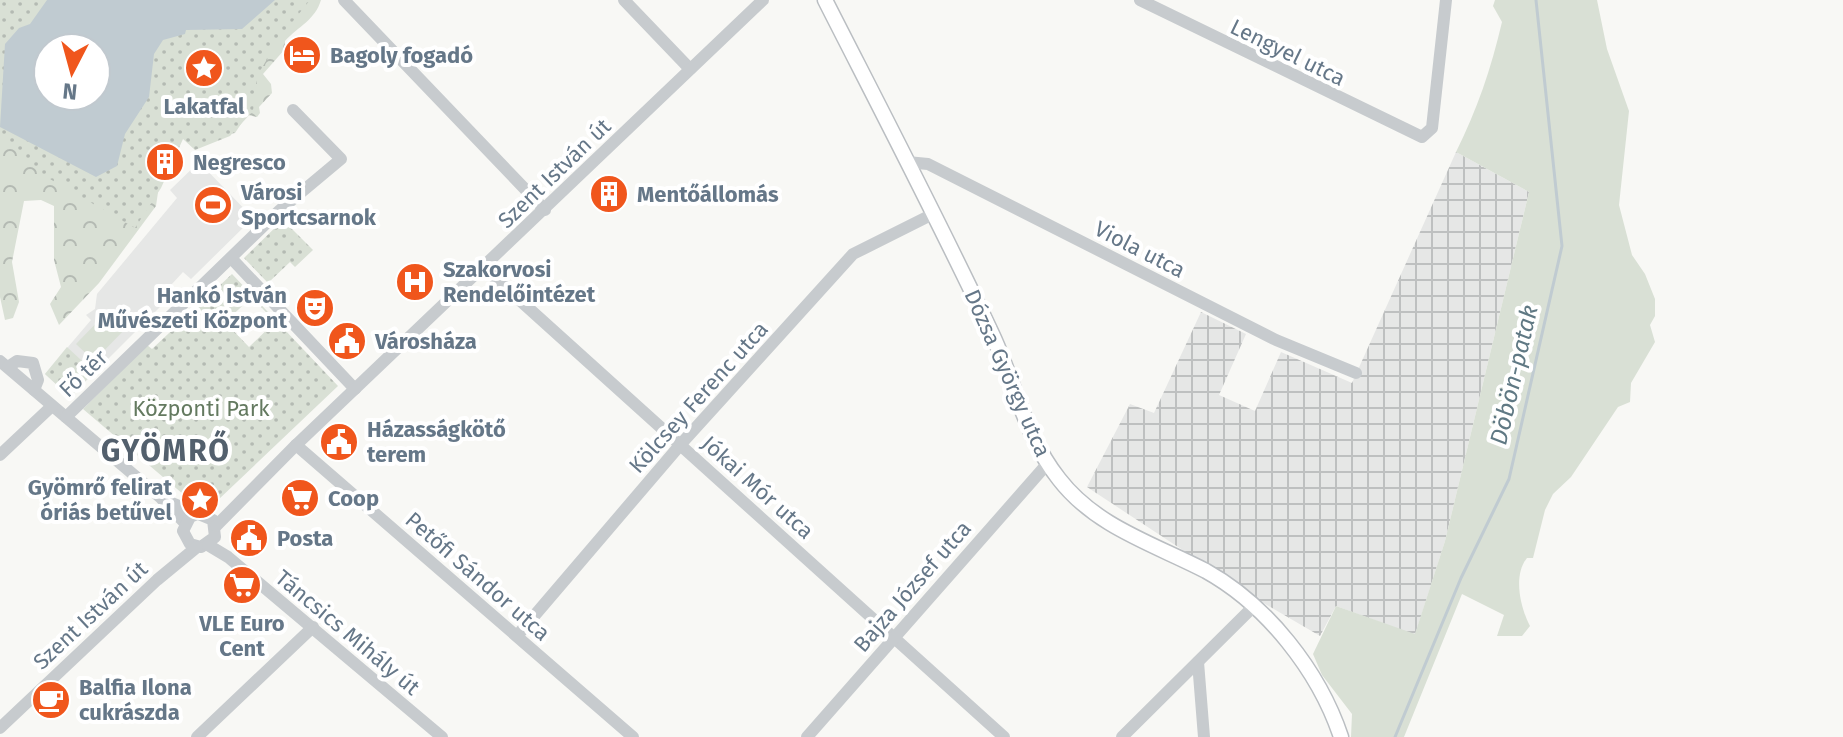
<svg xmlns="http://www.w3.org/2000/svg" width="1843" height="737" font-family="'Fira Sans',sans-serif">
	<defs>
		<pattern id="industrial-grid" width="8" height="8" patternUnits="userSpaceOnUse" patternTransform="scale(2)"><rect width="8" height="8" fill="#e6e7e6"/><path d="M0 4h8M4 0v8" fill="none" stroke="#bec0c0"/></pattern>
		<pattern id="forest-crowns" width="20" height="18" patternUnits="userSpaceOnUse" patternTransform="scale(2)"><rect width="20" height="18" fill="#d9e0d5"/><path d="M2 6a3 3 0 1 1 6 0M12 15a3 3 0 1 1 6 0" fill="none" stroke="#b4bab3"/></pattern>
		<pattern id="park-dots" width="8" height="8" patternUnits="userSpaceOnUse" patternTransform="scale(2)"><rect width="8" height="8" fill="#d9e0d5"/><path d="M2 2h.1M6 6h.1" fill="none" stroke="#b4bab3" stroke-width="1.8" stroke-linecap="round"/></pattern>
	</defs>
	<rect width="100%" height="100%" fill="#f8f8f5"/>
	<path fill="#e6e7e6" d="M199 162 253 218 191 279 183 272 171 285 176 291 70 397 45 374 91 320 86 315 95 309 97 294 177 198 170 190Z"/>
	<path fill="url(#industrial-grid)" d="M1456 152 1529 192 1445 541 1415 635 1336 606 1320 636 1260 601 1087 487 1130 404 1154 413 1201 312 1246 334 1219 395 1255 411 1281 352 1352 383Z"/>
	<g fill="#d9e0d5">
		<path d="M1495 0H1597L1607 49 1629 111 1619 205 1632 255 1645 274 1655 299V316L1650 325 1655 342 1631 383 1630 402 1618 407 1571 477 1553 494 1545 510 1533 558H1527C1513 575 1520 607 1530 626L1522 636H1497L1504 615 1462 594 1404 737H1351L1352 714 1322 675 1313 654 1336 606 1415 634 1445 541 1529 192 1456 152C1477 110 1491 69 1502 22L1493 6Z"/>
		<path d="M109 310 127 327 94 361 76 344Z"/>
	</g>
	<path fill="url(#forest-crowns)" d="M303 0H321C315 20 299 26 285 41V49L263 74 271 84 272 93 259 107 260 113 257 117 247 115 235 133 218 136 167 130 156 206 99 283 59 325 50 304 61 287 54 260V206L41 200 24 201 12 262 19 302 13 318 5 320 0 297V127L35 144Z"/>
	<g fill="url(#park-dots)" fill-rule="evenodd">
		<path d="M0 0H310L281 36 257 76 253 111 230 136 195 150 183 139 161 188 135 228 43 175 0 137ZM48 48H96V96H48Z"/>
		<path d="M283 220 313 250 295 267 290 262 268 283 244 258Z"/>
		<path d="M232 274 338 386 218 500 201 504 190 500 83 409 147 345 152 349ZM252 297 275 322 249 347 225 322Z"/>
		<path d="M67 347 94 372 70 397 45 374Z"/>
	</g>
	<path fill="#c0cbd1" fill-rule="evenodd" d="M47 0H275L242 29 186 30 185 34 163 40 154 54 149 97 125 134 117 166 96 177 0 127 5 44 19 28 30 24ZM48 48H96V96H48Z"/>
	<g fill="none" stroke-linecap="round" stroke-linejoin="round">
		<path stroke="#c0cbd1" stroke-width="3" d="M1395 737 1461 578 1509 479 1562 246 1536 0"/>
		<g stroke="#babec2" stroke-width="17">
			<path id="major" d="M825 0C882 112 940 223 993 336 1015 384 1026 438 1059 479 1096 527 1154 544 1206 571 1267 605 1319 671 1341 737"/>
		</g>
		<g stroke="#c7cbce" stroke-width="12">
			<path d="M344 0 545 210"/>
			<path d="M624 0 690 69"/>
			<path d="M1140 0 1422 137 1432 128 1446 0"/>
			<path d="M907 162 928 164 1276 340 1356 373"/>
			<path d="M231 258 355 389"/>
			<path d="M484 268 1004 737"/>
			<path d="M0 361 161 498 185 523"/>
			<path d="M8 367 17 361 33 363 38 380 34 390"/>
			<path d="M66 417 280 210 341 159 293 110"/>
			<path d="M296 445 633 737"/>
			<path d="M0 455 52 406"/>
			<path d="M167 501 213 520 215 537 201 547 190 544 183 531 190 517 197 514"/>
			<path d="M216 526 296 445 763 0"/>
			<path d="M208 545 228 557 442 737"/>
			<path d="M517 636 681 444 853 254 933 214"/>
			<path d="M1198 662 1204 737"/>
			<path d="M0 728 157 580 197 547"/>
			<path d="M197 737 313 627"/>
			<path d="M807 737 1048 463"/>
			<path d="M1122 737 1254 606"/>
		</g>
		<use href="#major" stroke="#fff" stroke-width="14"/>
	</g>
	<defs>
		<g id="hotel-disc" transform="scale(2)"><circle r="9.5" fill="#f0561c" stroke="#fff"/><path d="M-6-4.5h1.5V1H6V5H4.5V3h-9V5H-6ZM-4 0a1.8 1.8 0 1 1 3.6 0ZM.5 0V-2.5h3Q6-2.5 6 0Z" fill="#fff"/></g>
		<g id="sight-disc" transform="scale(2)"><circle r="9.5" fill="#f0561c" stroke="#fff"/><path d="M0-6L1.8-2.2L6-1.7L2.9 1.2L3.7 5.4L0 3.3L-3.7 5.4L-2.9 1.2L-6-1.7L-1.8-2.2Z" fill="#fff"/></g>
		<g id="building-disc" transform="scale(2)"><circle r="9.5" fill="#f0561c" stroke="#fff"/><path d="M-4-6H4V6H1V3H-1V6H-4ZM-2.5-4.3h1.7v1.8h-1.7ZM.8-4.3h1.7v1.8H.8ZM-2.5-1h1.7V.8h-1.7ZM.8-1h1.7V.8H.8Z" fill="#fff"/></g>
		<g id="stadium-disc" transform="scale(2)"><circle r="9.5" fill="#f0561c" stroke="#fff"/><path d="M0-5a6.5 5 0 1 0 0 10a6.5 5 0 1 0 0-10ZM-3.5-1.8h7v3.6h-7Z" fill="#fff"/></g>
		<g id="hospital-disc" transform="scale(2)"><circle r="9.5" fill="#f0561c" stroke="#fff"/><path d="M-5-5h3v3.5h4V-5h3V5h-3V1.5h-4V5h-3Z" fill="#fff"/></g>
		<g id="theatre-disc" transform="scale(2)"><circle r="9.5" fill="#f0561c" stroke="#fff"/><path d="M-5-5.5Q0-4 5-5.5V0Q5 5 0 6Q-5 5-5 0ZM-3.3-2.5H-1v1.5H-3.3ZM1-2.5H3.3v1.5H1ZM-2.8 1Q0 5.5 2.8 1Z" fill="#fff"/></g>
		<g id="civic-disc" transform="scale(2)"><circle r="9.5" fill="#f0561c" stroke="#fff"/><path d="M-.6-6.5H3V-4.5H.6V-3L4-1V1h2V6H-6V1h2V-1L-.6-3ZM-1.2 2.5V6h2.4V2.5Z" fill="#fff"/></g>
		<g id="supermarket-disc" transform="scale(2)"><circle r="9.5" fill="#f0561c" stroke="#fff"/><path d="M-6-5.5h2.5l.6 2H6L4.5 2H-2.5L-4.4-4H-6ZM-1.5 3.2a1.3 1.3 0 1 0 .1 0ZM3 3.2a1.3 1.3 0 1 0 .1 0Z" fill="#fff"/></g>
		<g id="cafe-disc" transform="scale(2)"><circle r="9.5" fill="#f0561c" stroke="#fff"/><path d="M-5.5-4.5H6V0H3Q3 3.5 0 3.5H-2.5Q-5.5 3.5-5.5 0ZM3-3.2v2h1.7v-2ZM-6 4.5H4V6H-6Z" fill="#fff"/></g>
	</defs>
	<g fill-rule="evenodd">
		<use href="#hotel-disc" x="302" y="55"/>
		<use href="#sight-disc" x="204" y="68"/>
		<use href="#building-disc" x="165" y="162"/>
		<use href="#building-disc" x="609" y="194"/>
		<use href="#stadium-disc" x="213" y="205"/>
		<use href="#hospital-disc" x="415" y="282"/>
		<use href="#theatre-disc" x="315" y="308"/>
		<use href="#civic-disc" x="347" y="341"/>
		<use href="#civic-disc" x="339" y="442"/>
		<use href="#supermarket-disc" x="300" y="498"/>
		<use href="#sight-disc" x="200" y="500"/>
		<use href="#civic-disc" x="249" y="538"/>
		<use href="#supermarket-disc" x="242" y="585"/>
		<use href="#cafe-disc" x="51" y="700"/>
	</g>
	<g text-anchor="middle" stroke-width="8" stroke-linejoin="round" paint-order="stroke">
		<g font-size="22" fill="#657788" stroke="#fff">
			<text transform="translate(1288 52) rotate(26)" y="8">Lengyel utca</text>
			<text transform="translate(554 173) rotate(-44)" y="8">Szent István út</text>
			<text transform="translate(1140 249) rotate(27)" y="8">Viola utca</text>
			<text transform="translate(83 373) rotate(-44)" y="8">Fő tér</text>
			<text transform="translate(1008 373) rotate(66)" y="8">Dózsa György utca</text>
			<text transform="translate(698 397) rotate(-48)" y="8">Kölcsey Ferenc utca</text>
			<text transform="translate(758 487) rotate(42)" y="8">Jókai Mór utca</text>
			<text transform="translate(478 576) rotate(41)" y="8">Petőfi Sándor utca</text>
			<text transform="translate(912 586) rotate(-49)" y="8">Bajza József utca</text>
			<text transform="translate(90 615) rotate(-43)" y="8">Szent István út</text>
			<text transform="translate(348 632) rotate(40)" y="8">Táncsics Mihály út</text>
		</g>
		<g font-size="22" font-weight="bold" fill="#657788" stroke="#fff" text-anchor="start">
			<text x="330" y="63">Bagoly fogadó</text>
			<text x="204" y="114" text-anchor="middle">Lakatfal</text>
			<text x="193" y="170">Negresco</text>
			<text x="241" y="200">Városi<tspan x="241" dy="25">Sportcsarnok</tspan></text>
			<text x="637" y="202">Mentőállomás</text>
			<text x="443" y="277">Szakorvosi<tspan x="443" dy="25">Rendelőintézet</tspan></text>
			<text x="287" y="303" text-anchor="end">Hankó István<tspan x="287" dy="25">Művészeti Központ</tspan></text>
			<text x="375" y="349">Városháza</text>
			<text x="367" y="437">Házasságkötő<tspan x="367" dy="25">terem</tspan></text>
			<text x="172" y="495" text-anchor="end">Gyömrő felirat<tspan x="172" dy="25">óriás betűvel</tspan></text>
			<text x="328" y="506">Coop</text>
			<text x="277" y="546">Posta</text>
			<text x="242" y="631" text-anchor="middle">VLE Euro<tspan x="242" dy="25">Cent</tspan></text>
			<text x="79" y="695">Balfia Ilona<tspan x="79" dy="25">cukrászda</tspan></text>
		</g>
		<g font-size="22" fill="#647a60" stroke="#fff">
			<text x="201" y="416">Központi Park</text>
		</g>
		<g font-size="24" font-style="italic" fill="#607984" stroke="#fff">
			<text transform="translate(1514 375) rotate(-77)" y="8">Döbön-patak</text>
		</g>
		<g font-size="30" font-weight="bold" letter-spacing="2" fill="#53606d" stroke="#fff">
			<text x="166" y="461">GYÖMRŐ</text>
		</g>
	</g>
	<g transform="translate(72 72) rotate(186)"><circle r="38" fill="#ffffff" stroke="#c1c9cf" stroke-width="2"/>
	<path d="M0-6L14 30L0 20L-14 30Z" fill="#f0561c"/>
	<text y="-12" font-size="22" font-weight="bold" text-anchor="middle" fill="#657788">N</text>
	</g>
</svg>
